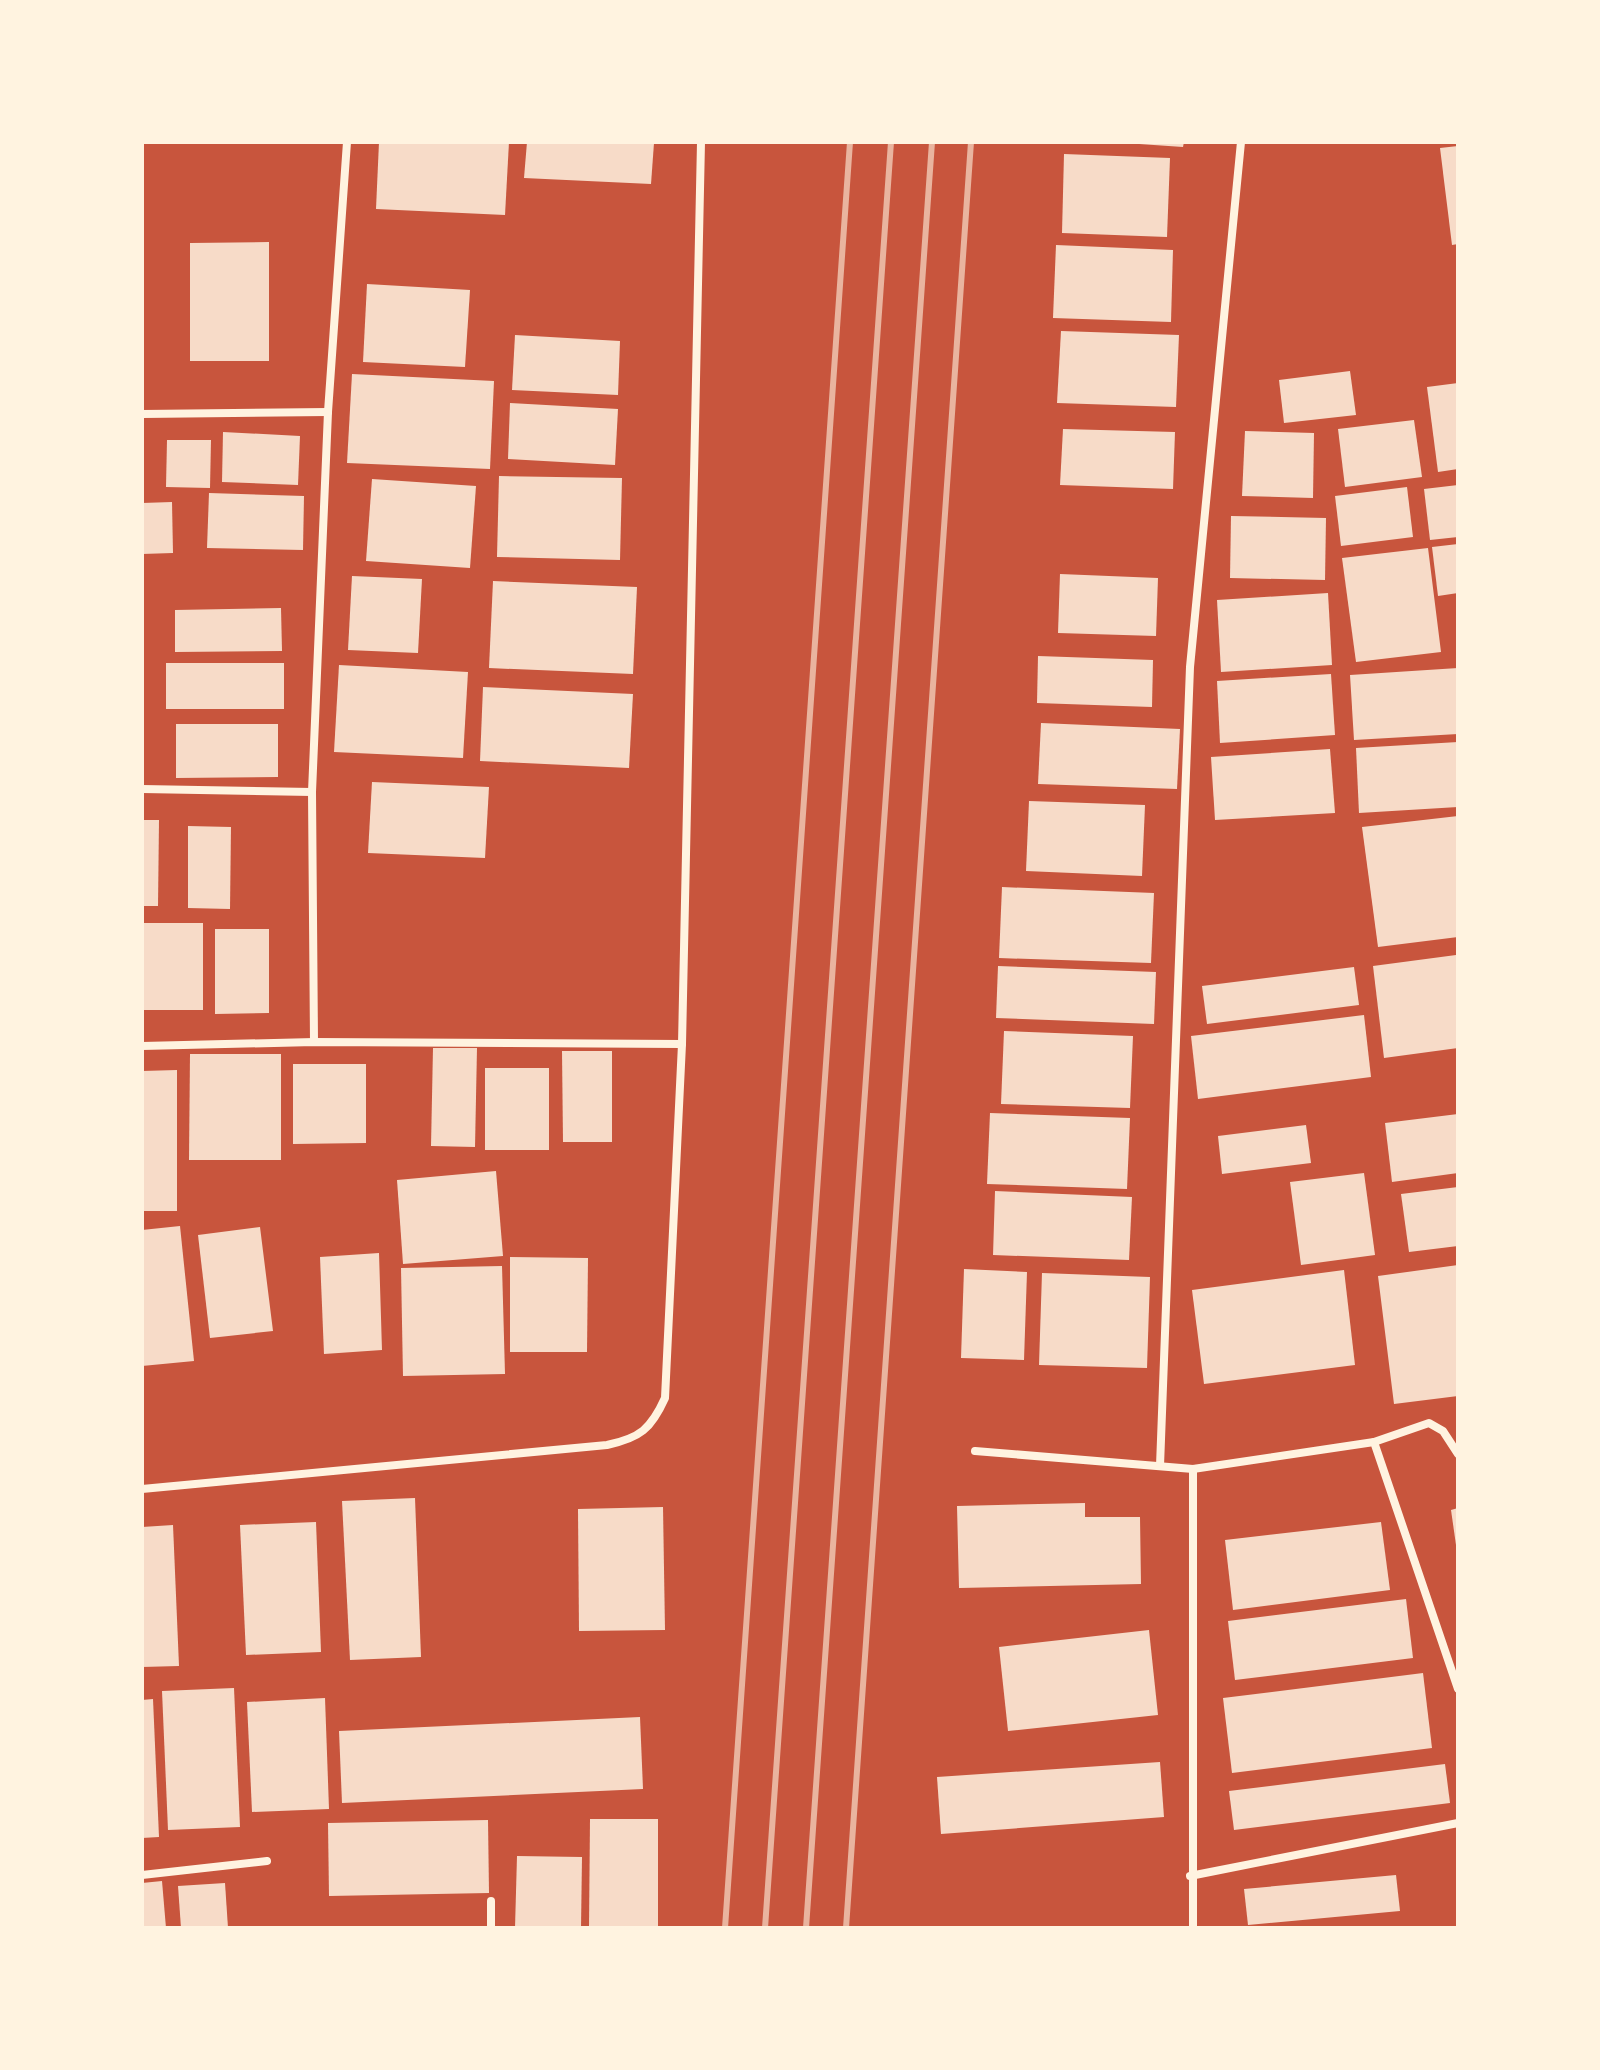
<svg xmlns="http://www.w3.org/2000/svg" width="1600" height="2070" font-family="'Noto Serif',serif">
	<rect width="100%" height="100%" fill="#c8553d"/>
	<g fill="#f7dbc8">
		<path d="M379 142H509L505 215 376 209Z"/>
		<path d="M527 142 654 143 651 184 524 178Z"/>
		<path d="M1110 142H1184L1183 147Z"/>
		<path d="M1458 146V244L1452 245 1440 148Z"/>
		<path d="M1064 154 1170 158 1167 237 1062 233Z"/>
		<path d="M269 242V361H190V243Z"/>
		<path d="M1056 245 1173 250 1171 322 1053 318Z"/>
		<path d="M367 284 470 290 465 367 363 362Z"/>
		<path d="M1061 331 1179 335 1176 407 1057 403Z"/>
		<path d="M515 335 620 341 618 395 512 390Z"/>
		<path d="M1350 371 1356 415 1284 423 1279 380Z"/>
		<path d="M352 374 494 381 490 469 347 463Z"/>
		<path d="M1458 383V469L1438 472 1427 387Z"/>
		<path d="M510 403 618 409 615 465 508 459Z"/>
		<path d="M1414 420 1422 477 1345 487 1338 429Z"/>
		<path d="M1063 429 1175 432 1173 489 1060 485Z"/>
		<path d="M1245 431 1314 433 1313 498 1242 496Z"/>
		<path d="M223 432 300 436 298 485 222 482Z"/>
		<path d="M167 440H211L210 488 166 487Z"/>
		<path d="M499 476 622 478 620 560 497 557Z"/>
		<path d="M372 479 476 486 470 568 366 561Z"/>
		<path d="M1458 485V537L1430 540 1424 489Z"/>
		<path d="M1407 487 1413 537 1341 546 1335 496Z"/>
		<path d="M209 493 304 496 303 550 207 548Z"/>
		<path d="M172 502 173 553 142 554V503Z"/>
		<path d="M1231 516 1326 518 1325 580 1230 578Z"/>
		<path d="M1458 544V593L1438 596 1432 547Z"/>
		<path d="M1428 548 1441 652 1356 662 1342 558Z"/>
		<path d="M1060 574 1158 578 1156 636 1058 633Z"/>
		<path d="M352 576 422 579 418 653 348 650Z"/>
		<path d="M493 581 637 587 633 674 489 668Z"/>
		<path d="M1328 593 1332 665 1221 672 1217 600Z"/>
		<path d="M281 608 282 651 175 652V610Z"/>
		<path d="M1038 656 1153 660 1152 707 1037 703Z"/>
		<rect x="166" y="663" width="118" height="46"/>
		<path d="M339 665 468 672 463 758 334 752Z"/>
		<path d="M1458 668V734L1354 740 1350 675Z"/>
		<path d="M1331 674 1335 735 1220 743 1217 681Z"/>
		<path d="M483 687 633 694 629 768 480 761Z"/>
		<path d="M1041 723 1180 729 1177 789 1038 784Z"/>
		<path d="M176 724H278V777L176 778Z"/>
		<path d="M1458 742V807L1359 813 1356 748Z"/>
		<path d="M1330 749 1335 813 1215 820 1211 757Z"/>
		<path d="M372 782 489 787 485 858 368 853Z"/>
		<path d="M1029 801 1145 805 1142 876 1026 871Z"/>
		<path d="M1458 816V937L1378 947 1362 827Z"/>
		<path d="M142 820H159L158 906H142Z"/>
		<path d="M188 826 231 827 230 909 188 908Z"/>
		<path d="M1002 887 1154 893 1151 963 999 958Z"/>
		<rect x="142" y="923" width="61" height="87"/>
		<path d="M215 929H269V1013L215 1014Z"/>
		<path d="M1456 955 1458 1048 1384 1058 1373 966Z"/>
		<path d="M998 966 1156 972 1154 1024 996 1018Z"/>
		<path d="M1354 967 1359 1005 1207 1024 1202 986Z"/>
		<path d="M1364 1015 1371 1077 1198 1099 1191 1036Z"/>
		<path d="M1004 1031 1133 1036 1130 1108 1001 1104Z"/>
		<path d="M433 1048H477L475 1147 431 1146Z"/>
		<path d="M562 1051H612V1142H563Z"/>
		<path d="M190 1054H281V1160H189Z"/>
		<path d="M293 1064H366V1143L293 1144Z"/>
		<rect x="485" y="1068" width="64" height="82"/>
		<path d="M177 1070V1211H142V1071Z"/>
		<path d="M990 1113 1130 1118 1127 1189 987 1184Z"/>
		<path d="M1458 1114V1173L1392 1182 1385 1123Z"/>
		<path d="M1306 1125 1311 1163 1222 1174 1218 1136Z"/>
		<path d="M496 1171 503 1256 403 1264 397 1180Z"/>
		<path d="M1364 1173 1375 1255 1301 1265 1290 1182Z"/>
		<path d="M1458 1187V1246L1409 1252 1401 1194Z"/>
		<path d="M995 1191 1132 1197 1129 1260 993 1255Z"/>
		<path d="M180 1226 194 1361 142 1366V1230Z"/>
		<path d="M260 1227 273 1331 210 1338 198 1235Z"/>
		<path d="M379 1253 382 1350 324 1354 320 1257Z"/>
		<path d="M510 1257 588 1258 587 1352H510Z"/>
		<path d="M1458 1265V1396L1394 1404 1378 1276Z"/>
		<path d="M502 1266 505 1374 403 1376 401 1268Z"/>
		<path d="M964 1269 1027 1272 1024 1360 961 1358Z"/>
		<path d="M1344 1270 1355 1365 1204 1384 1192 1290Z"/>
		<path d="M1042 1273 1150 1277 1147 1368 1039 1365Z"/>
		<path d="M415 1498 421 1657 350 1660 342 1501Z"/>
		<path d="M1085 1503V1517H1140L1141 1584 959 1588 957 1506Z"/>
		<path d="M663 1507 665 1630 579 1631 578 1509Z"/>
		<path d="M1458 1508V1545H1456L1451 1510Z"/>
		<path d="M316 1522 321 1652 246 1655 240 1525Z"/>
		<path d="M1381 1522 1390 1590 1233 1610 1225 1540Z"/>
		<path d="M173 1525 179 1666 142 1667V1527Z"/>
		<path d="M1406 1599 1413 1658 1235 1680 1228 1621Z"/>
		<path d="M1149 1630 1158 1715 1008 1731 999 1647Z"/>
		<path d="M1423 1673 1432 1748 1232 1773 1223 1698Z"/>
		<path d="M234 1688 240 1827 168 1830 162 1691Z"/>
		<path d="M325 1698 329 1809 252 1812 247 1702Z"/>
		<path d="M153 1699 159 1837 142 1838V1700Z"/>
		<path d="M640 1717 643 1789 342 1803 339 1731Z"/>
		<path d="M1160 1762 1164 1817 941 1834 937 1777Z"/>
		<path d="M1445 1764 1450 1803 1234 1830 1229 1791Z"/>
		<path d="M590 1819H658V1928H589Z"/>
		<path d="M488 1820 489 1893 329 1896 328 1823Z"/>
		<path d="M517 1856 582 1857 581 1928H515Z"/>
		<path d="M1396 1875 1400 1911 1248 1925 1244 1889Z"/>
		<path d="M162 1881 166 1928H142V1883Z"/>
		<path d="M225 1883 228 1928H181L178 1886Z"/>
	</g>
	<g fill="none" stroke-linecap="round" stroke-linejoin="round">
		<g stroke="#fff3e0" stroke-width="8">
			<path d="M142 414 328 412"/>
			<path d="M142 789 312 792"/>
			<path d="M314 1042 312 792 328 412 347 142"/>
			<path d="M142 1046 314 1042 682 1044"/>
			<path d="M1374 1442 1429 1423 1443 1431 1458 1454"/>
			<path d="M975 1451 1193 1469 1374 1442 1458 1689"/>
			<path d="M1160 1466 1190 667 1241 142"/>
			<path d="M142 1489 607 1445C640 1438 651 1429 665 1398L682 1044 701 142"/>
			<path d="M142 1875 267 1861"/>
			<path d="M1190 1876 1458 1823"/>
			<path d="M491 1901V1928"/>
			<path d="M1193 1928V1469"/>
		</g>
		<g stroke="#e9b49f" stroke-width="6">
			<path d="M725 1928 850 142"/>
			<path d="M765 1928 891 142"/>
			<path d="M806 1928 932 142"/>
			<path d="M846 1928 971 142"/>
		</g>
	</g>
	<rect width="1600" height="2070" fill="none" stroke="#fff3e0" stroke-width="288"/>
</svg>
